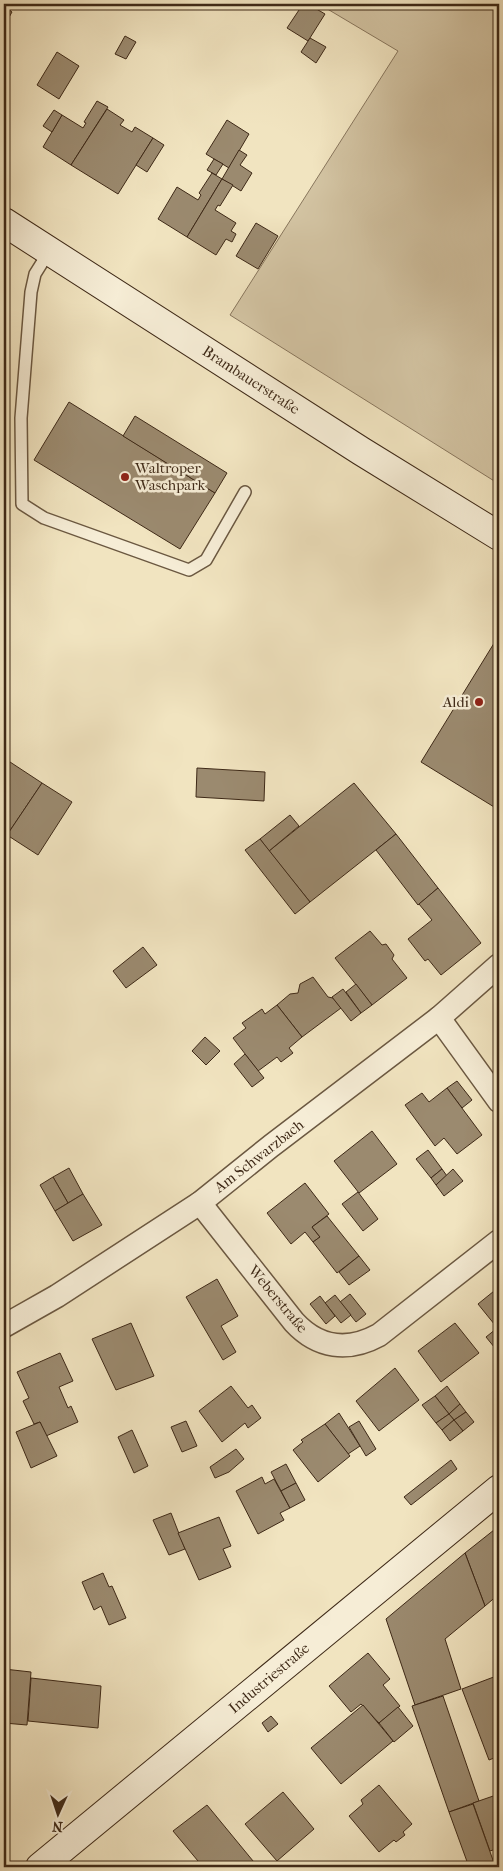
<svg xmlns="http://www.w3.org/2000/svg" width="503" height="1871" font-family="'IM FELL French Canon',serif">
	<rect width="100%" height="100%" fill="#f1e4c0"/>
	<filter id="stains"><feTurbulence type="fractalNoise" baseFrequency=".004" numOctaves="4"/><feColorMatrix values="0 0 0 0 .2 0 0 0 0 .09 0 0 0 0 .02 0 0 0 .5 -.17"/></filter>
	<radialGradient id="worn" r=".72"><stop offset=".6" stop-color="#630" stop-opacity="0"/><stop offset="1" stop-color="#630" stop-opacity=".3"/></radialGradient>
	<path fill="#d3c4a3" stroke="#88765d" d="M319 4H499V484L230 315 398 51Z"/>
	<g fill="#9b8a6f" stroke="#3e2917">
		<path d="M303 4H308L325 14 308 41 287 28Z"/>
		<path d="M4 6 12 12 4 26Z"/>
		<path d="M125 36 136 42 126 59 115 54Z"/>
		<path d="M310 38 326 47 316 63 301 52Z"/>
		<path d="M57 52 79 66 59 99 37 85Z"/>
		<path d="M97 101 108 107 71 165 43 147 62 115 83 128 86 123 84 122Z"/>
		<path d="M107 109 124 120 120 125 132 132 135 127 153 138 118 194 71 165Z"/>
		<path d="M54 110 62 115 52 132 43 126Z"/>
		<path d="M227 120 249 134 229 168 206 154Z"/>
		<path d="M153 138 164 145 147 172 136 165Z"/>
		<path d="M239 150 247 155 240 165 252 173 241 191 222 179Z"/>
		<path d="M214 159 223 164 216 175 207 170Z"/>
		<path d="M212 173 222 179 187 237 158 219 177 187 198 200 201 195 199 193Z"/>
		<path d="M222 179 233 185 220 206 218 205 215 210 236 223 231 231 236 234 232 242 226 239 216 255 187 237Z"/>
		<path d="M256 223 278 236 258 269 236 256Z"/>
		<path d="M69 402 215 493 180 549 34 460Z"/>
		<path d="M135 416 227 473 215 493 123 436Z"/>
		<path d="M496 640 499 643V810L421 762Z"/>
		<path d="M7 760 42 783 7 835 4 833V764Z"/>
		<path d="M197 768 265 772 264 801 196 797Z"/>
		<path d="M42 783 72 802 38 855 7 835Z"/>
		<path d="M354 783 396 834 310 902 269 851Z"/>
		<path d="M290 815 299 826 269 851 260 839Z"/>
		<path d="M396 834 438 888 418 905 376 850Z"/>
		<path d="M260 839 310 902 295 914 245 850Z"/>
		<path d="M438 888 481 943 441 975 428 959 425 961 408 939 432 920 419 904Z"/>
		<path d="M370 931 382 945 386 944 394 955 392 959 407 978 372 1005 335 958Z"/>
		<path d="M143 947 157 965 126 988 113 971Z"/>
		<path d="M313 977 328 997 333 998 341 1008 302 1037 277 1005 290 994 298 993 300 984Z"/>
		<path d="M356 984 372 1005 361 1013 346 992Z"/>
		<path d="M343 989 361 1013 351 1021 332 997Z"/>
		<path d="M277 1005 302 1037 289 1048 293 1053 281 1062 277 1057 258 1071 233 1038 246 1028 242 1023 262 1009 265 1014Z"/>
		<path d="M205 1037 220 1051 206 1065 192 1051Z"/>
		<path d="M245 1054 264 1078 252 1087 234 1064Z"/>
		<path d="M457 1081 472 1100 462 1108 447 1088Z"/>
		<path d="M447 1088 482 1135 457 1154 444 1138 435 1146 405 1105 422 1093 429 1102Z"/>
		<path d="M372 1131 397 1164 359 1193 334 1161Z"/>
		<path d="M428 1150 442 1169 431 1178 416 1159Z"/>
		<path d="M69 1168 83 1194 68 1203 53 1177Z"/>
		<path d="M442 1169 447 1176 436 1185 431 1178Z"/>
		<path d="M453 1169 463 1181 444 1196 436 1185Z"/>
		<path d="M53 1177 68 1203 55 1211 40 1185Z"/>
		<path d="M305 1183 329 1214 312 1227 320 1237 313 1242 305 1232 291 1244 267 1213Z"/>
		<path d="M358 1192 378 1219 363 1231 342 1204Z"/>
		<path d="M83 1194 102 1225 73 1241 55 1211Z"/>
		<path d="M327 1216 359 1256 337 1273 313 1242 320 1237 312 1227Z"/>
		<path d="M359 1256 370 1270 349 1285 339 1272Z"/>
		<path d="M217 1279 238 1316 221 1326 236 1352 223 1360 186 1297Z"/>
		<path d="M499 1287V1330L478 1304Z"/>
		<path d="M350 1294 366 1314 356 1322 340 1302Z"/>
		<path d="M335 1295 351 1315 341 1323 325 1303Z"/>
		<path d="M320 1296 335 1316 326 1324 310 1304Z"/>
		<path d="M131 1323 154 1376 116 1390 92 1339Z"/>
		<path d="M455 1323 479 1353 441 1382 418 1351Z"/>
		<path d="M496 1329 499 1330V1353L486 1337Z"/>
		<path d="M60 1353 73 1381 59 1387 68 1408 71 1406 78 1422 46 1436 40 1422 34 1424 23 1401 29 1398 17 1372Z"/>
		<path d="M395 1368 419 1400 379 1431 356 1401Z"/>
		<path d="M231 1386 248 1408 252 1405 261 1418 248 1428 245 1423 222 1442 199 1411Z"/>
		<path d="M447 1386 460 1404 449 1414 435 1396Z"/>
		<path d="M435 1396 449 1414 436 1423 422 1405Z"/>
		<path d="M460 1404 466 1412 454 1420 449 1414Z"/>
		<path d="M466 1412 474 1422 463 1431 454 1420Z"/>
		<path d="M339 1413 360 1446 348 1454 325 1424Z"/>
		<path d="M449 1414 454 1420 442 1430 436 1423Z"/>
		<path d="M454 1420 463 1431 450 1441 442 1430Z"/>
		<path d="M186 1421 197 1446 182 1452 171 1427Z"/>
		<path d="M359 1421 376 1449 366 1456 349 1427Z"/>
		<path d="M40 1422 57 1456 31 1468 16 1432Z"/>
		<path d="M325 1424 350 1456 318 1482 293 1450 303 1442 301 1440Z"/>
		<path d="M132 1430 148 1466 134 1473 118 1437Z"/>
		<path d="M236 1449 244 1459 229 1472 215 1478 210 1467Z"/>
		<path d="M451 1460 457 1469 411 1505 404 1497Z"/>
		<path d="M286 1464 296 1483 281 1491 271 1472Z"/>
		<path d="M262 1477 265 1484 274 1479 290 1508 280 1513 284 1520 258 1534 236 1491Z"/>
		<path d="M296 1483 305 1500 290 1508 281 1491Z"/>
		<path d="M171 1513 185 1549 169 1555 153 1520Z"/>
		<path d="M219 1517 231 1546 223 1549 231 1567 199 1580 178 1533Z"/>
		<path d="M499 1526V1594L485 1606 465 1553Z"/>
		<path d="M465 1553 485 1606 445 1639 461 1689 415 1705 386 1619Z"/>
		<path d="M103 1573 109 1587 112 1586 126 1618 109 1625 101 1606 94 1610 82 1582Z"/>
		<path d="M368 1653 390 1679 383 1685 400 1706 379 1723 361 1704 351 1712 329 1686Z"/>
		<path d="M4 1669 31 1672 27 1725 4 1723Z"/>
		<path d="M499 1675V1756L489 1760 462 1689Z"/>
		<path d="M31 1678 101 1686 98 1728 28 1721Z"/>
		<path d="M443 1696 479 1801 449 1812 412 1706Z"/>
		<path d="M363 1705 393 1741 341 1784 311 1748Z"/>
		<path d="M398 1707 413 1726 394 1742 379 1723Z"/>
		<path d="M271 1716 278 1724 268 1732 262 1723Z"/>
		<path d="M379 1785 412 1824 403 1832 405 1835 396 1842 394 1840 379 1852 349 1816 363 1804 361 1800Z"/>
		<path d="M283 1792 314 1829 277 1861 245 1824Z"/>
		<path d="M499 1794V1848L490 1851 473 1803Z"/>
		<path d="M473 1804 494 1863 484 1867H469L449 1812Z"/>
		<path d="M207 1805 258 1867H203L173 1831Z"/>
	</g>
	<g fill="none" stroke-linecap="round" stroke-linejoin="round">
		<g stroke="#6b5841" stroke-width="14">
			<path id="lane" d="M50 250 35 274 31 292 21 418 22 504 44 518 189 570 206 560 245 492"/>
		</g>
		<g stroke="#6b5841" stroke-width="25">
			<g id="street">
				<path d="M439 1018 499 1101"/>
				<path d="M200 1203 294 1322C318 1348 348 1352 379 1335L499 1241"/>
				<path d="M4 1326 57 1296 200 1203 271 1146 439 1018 499 965"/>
			</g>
		</g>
		<g stroke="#3e2917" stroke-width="30">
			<g id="secondary">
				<path d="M4 222 361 451 499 536"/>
				<path d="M40 1867 499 1489"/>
			</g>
		</g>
		<use href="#lane" stroke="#f6edd6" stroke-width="11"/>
		<use href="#street" stroke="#f6edd6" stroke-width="22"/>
		<use href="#secondary" stroke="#f6edd6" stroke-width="28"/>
	</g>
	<g fill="#8f2418" stroke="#f6edd6" stroke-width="2">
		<circle cx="125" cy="477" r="5"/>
		<circle cx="479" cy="702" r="5"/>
	</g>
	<g text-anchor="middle" stroke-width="5" stroke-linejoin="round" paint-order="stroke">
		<g font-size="15" fill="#3e2917" stroke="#f6edd6">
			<text transform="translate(251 380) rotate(33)" y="5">Brambauerstraße</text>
			<text transform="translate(259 1156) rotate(-38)" y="5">Am Schwarzbach</text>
			<text transform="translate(278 1299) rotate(50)" y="5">Weberstraße</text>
			<text transform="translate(269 1678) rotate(-40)" y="5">Industriestraße</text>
		</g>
		<g font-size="15" fill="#3e2917" stroke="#f6edd6" text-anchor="start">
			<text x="135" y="473">Waltroper<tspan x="135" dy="17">Waschpark</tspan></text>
			<text x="469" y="707" text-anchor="end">Aldi</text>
		</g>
	</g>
	<rect width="503" height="1871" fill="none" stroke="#f1e4c0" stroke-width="20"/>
	<rect x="5" y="5" width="493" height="1861" fill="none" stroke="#3e2917" stroke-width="2.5"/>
	<rect x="10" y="10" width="483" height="1851" fill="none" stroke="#3e2917"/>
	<g transform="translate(58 1814) rotate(183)" stroke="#f6edd6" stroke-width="4" paint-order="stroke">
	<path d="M0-4L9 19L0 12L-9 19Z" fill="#3e2917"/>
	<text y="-8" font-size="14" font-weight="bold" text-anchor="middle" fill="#3e2917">N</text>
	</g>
	<rect width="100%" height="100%" filter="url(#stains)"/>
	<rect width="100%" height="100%" fill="url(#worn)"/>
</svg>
